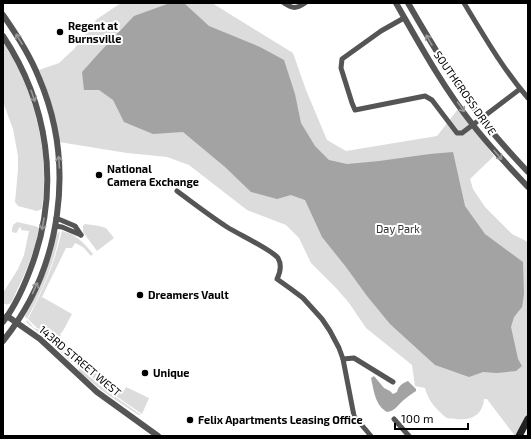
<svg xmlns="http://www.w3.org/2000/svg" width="531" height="439" font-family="'Exo 2',sans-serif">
	<rect width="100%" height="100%" fill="#fff"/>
	<g fill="#dcdcdc">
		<path d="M121 3H212L293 53 306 90 327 140 346 151 437 136 458 109 494 156 470 179 473 189 485 207 512 234 528 242V419L519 436H515L487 399H484C483 415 471 421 456 419 453 418 449 419 447 418 445 417 443 415 442 414 433 406 428 399 425 388L415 386 412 365 366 328 349 303 337 289 311 263 299 238 286 225 247 210 189 165 167 157 127 153 59 142 57 124 50 99 39 70 59 63 74 49 97 19Z"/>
		<path d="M3 42C34 90 50 150 42 207V209L37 211 18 206 15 202 18 170V156L13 129 3 102Z"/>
		<path d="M17 222 35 226 39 228V230C34 251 27 271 17 290 15 294 13 302 9 304 6 305 6 304 3 303V293L18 269 24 255 29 231 21 230V227L19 228 17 232 16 233 12 232V230L13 225Z"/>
		<path d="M85 224 99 226 106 228 114 238 97 251 83 232V226Z"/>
		<path d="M60 231C55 262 42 291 27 319L25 316C35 296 45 276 52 253 54 247 54 235 60 231Z"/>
		<path d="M62 231C76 234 84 243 93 254L91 256 83 247 75 243 72 248H66L42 297 72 314 63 331 60 334 61 335 59 339 77 356V359L75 362 53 340 40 329 37 328 28 319C35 305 42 291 48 276 54 262 58 246 62 231Z"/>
		<path d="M27 320 34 328 40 330 55 343 74 362H71L50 342 26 322Z"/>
		<path d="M84 363H87L117 387 124 391 126 387 149 398 142 414C120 399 99 384 80 366Z"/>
		<path d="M79 367 103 388 141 415H139C118 402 97 388 79 371Z"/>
	</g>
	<g fill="#a3a3a3">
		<path d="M170 3H184L209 26 260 47 284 60 295 94 301 123 315 146 329 160 347 164 379 161 430 154 453 152 465 206 485 234 523 262 524 294 523 301 522 307 514 317 511 327 518 359 522 366 516 371 497 373 483 372 469 377 435 365 390 324 367 296 346 267 322 237 305 200 291 195 277 199 251 192 225 167 183 132 153 134 124 122 113 100 99 90H84L82 72 99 53 134 16Z"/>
		<path d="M374 376 384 388 390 391 393 394 397 392C398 386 403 383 408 381L416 389V391C412 394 408 396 405 399 398 404 396 411 387 412 375 405 374 391 371 378Z"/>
	</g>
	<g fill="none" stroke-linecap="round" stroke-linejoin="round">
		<g stroke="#555" stroke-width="5">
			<path d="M284 3C293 9 296 9 305 3"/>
			<path d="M464 3C484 36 503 69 528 98"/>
			<path d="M404 18 381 31 342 59 341 68 352 103 355 110 425 96 432 100 457 133H462L520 89"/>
			<path d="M177 191C193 203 210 216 227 227 238 234 272 250 278 258 282 265 280 273 277 279L291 289 303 298 322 319 330 331 339 348 343 359 354 416 371 436"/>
			<path d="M56 218 75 226 81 235"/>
			<path d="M55 226 62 227 81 235"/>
			<path d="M343 359 354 358 393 382"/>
			<path d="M394 419 409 436"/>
		</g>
		<g stroke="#555" stroke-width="6">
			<path d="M396 3C420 45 443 87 473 125 490 147 509 167 528 187"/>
			<path d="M408 3C431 43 454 82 482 119 496 138 512 155 528 172"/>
			<path d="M3 15C17 35 30 55 39 78 76 164 62 268 3 341"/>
			<path d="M3 36C48 104 60 185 33 262 26 282 16 305 3 322"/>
			<path d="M7 316 40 339 97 392 158 436"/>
		</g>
		<path stroke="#222" stroke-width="7" d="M519 436 528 419"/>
	</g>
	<defs><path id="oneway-shaft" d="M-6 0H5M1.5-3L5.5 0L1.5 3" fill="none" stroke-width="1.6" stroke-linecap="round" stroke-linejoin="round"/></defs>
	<g stroke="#999">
		<use href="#oneway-shaft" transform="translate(19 39) rotate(-122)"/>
		<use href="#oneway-shaft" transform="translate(429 40) rotate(-120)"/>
		<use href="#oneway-shaft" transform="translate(33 96) rotate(71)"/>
		<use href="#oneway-shaft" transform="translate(461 107) rotate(55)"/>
		<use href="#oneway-shaft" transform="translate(498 155) rotate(49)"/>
		<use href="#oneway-shaft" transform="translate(59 162) rotate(-94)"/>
		<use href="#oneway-shaft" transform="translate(43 224) rotate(100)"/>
		<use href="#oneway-shaft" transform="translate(35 288) rotate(-66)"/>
	</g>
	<g fill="#000" stroke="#fff" stroke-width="1.5">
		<circle cx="60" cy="32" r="4"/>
		<circle cx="99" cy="175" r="4"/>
		<circle cx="140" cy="295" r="4"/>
		<circle cx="145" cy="373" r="4"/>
		<circle cx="190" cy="420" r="4"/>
	</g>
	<g text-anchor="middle" stroke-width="4" stroke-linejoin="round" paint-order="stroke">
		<g font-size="11" font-weight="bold" fill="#000" stroke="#fff" text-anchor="start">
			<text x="68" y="30">Regent at<tspan x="68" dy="13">Burnsville</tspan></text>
			<text x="107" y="173">National<tspan x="107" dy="13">Camera Exchange</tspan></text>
			<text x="148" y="299">Dreamers Vault</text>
			<text x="153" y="377">Unique</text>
			<text x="198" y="424">Felix Apartments Leasing Office</text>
		</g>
		<g font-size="11" fill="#000" stroke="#fff">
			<text transform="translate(465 93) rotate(55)" y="4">SOUTHCROSS DRIVE</text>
			<text transform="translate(80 361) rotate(40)" y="4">143RD STREET WEST</text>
		</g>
		<g font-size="11" fill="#333" stroke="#fff">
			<text x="398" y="233">Day Park</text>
		</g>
	</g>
	<rect width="531" height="439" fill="none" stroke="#000000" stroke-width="8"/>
	<path d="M395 423v6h73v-6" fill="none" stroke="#000000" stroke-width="2"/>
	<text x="401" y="423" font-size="12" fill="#000000" stroke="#ffffff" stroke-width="3" paint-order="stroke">100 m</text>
</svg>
